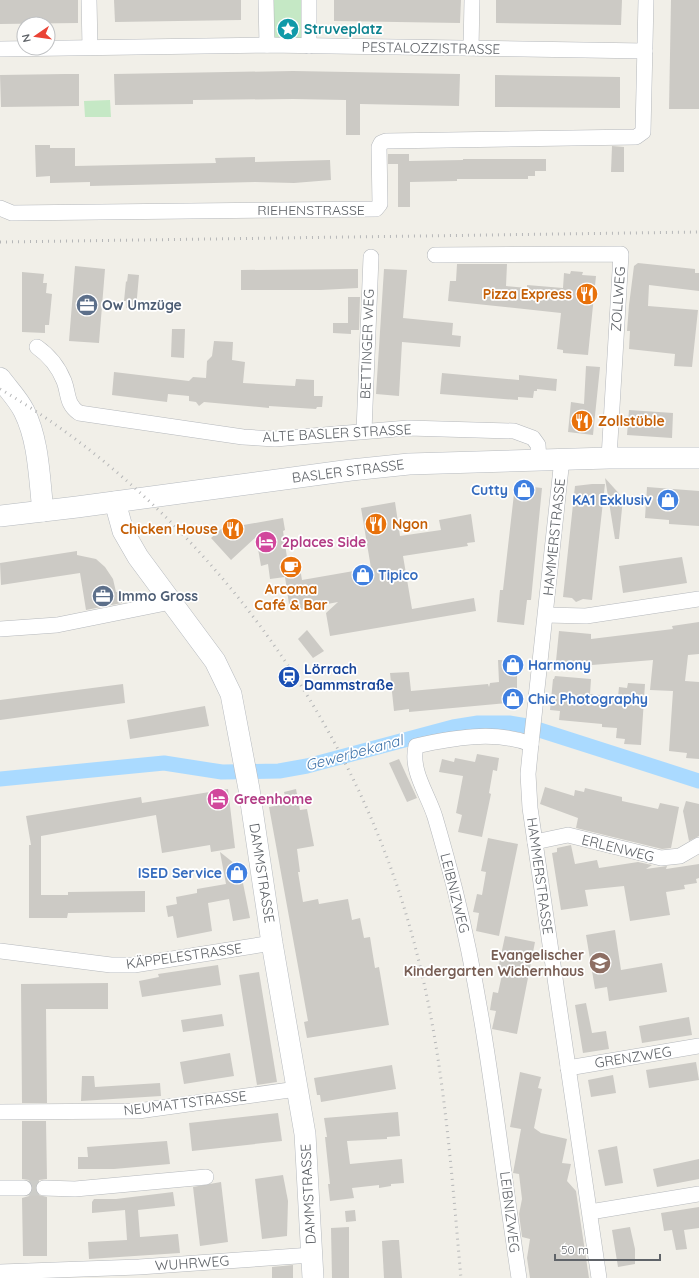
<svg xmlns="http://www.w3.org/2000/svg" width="699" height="1278" font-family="Quicksand,sans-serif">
	<rect width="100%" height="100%" fill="#f1efe8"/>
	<g fill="#c5e8c5">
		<path d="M266 0H309V46L267 45Z"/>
		<path d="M110 100 111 117H85L84 101Z"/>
	</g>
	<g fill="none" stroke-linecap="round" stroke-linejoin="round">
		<path stroke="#aadaff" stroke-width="15" d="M0 779 164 763 222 772 279 771 307 766 453 727 478 723H509L527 726 699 781"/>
	</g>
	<g fill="#cccac5">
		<path d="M0 0H78V23L0 24Z"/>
		<path d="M114 0H241V20L115 22Z"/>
		<path d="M334 0H461L460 23 334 21Z"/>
		<path d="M496 0H622L621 25 496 23Z"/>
		<path d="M671 0H699V109H669Z"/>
		<path d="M293 71 460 74 459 106 360 104V135H346V100L293 99 193 100V104L115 105 114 74Z"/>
		<path d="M65 74H79V106L1 107 0 75Z"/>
		<path d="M495 75 620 77V108L495 107Z"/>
		<path d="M35 145H50V148H75V166L216 163 215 158 255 157V162L330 160 331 180 294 183 255 182 90 186V182L50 183V176L36 177Z"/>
		<path d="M612 146 624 147V172H611Z"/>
		<path d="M388 154H409V161L463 160V159H546V171H535V176H528V179H457V181L410 182V207H398V164H388Z"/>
		<path d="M638 263 695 269V273H699V291L649 285 648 306 698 310 692 367 674 366 675 354 629 349 630 331H627L629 305 634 266Z"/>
		<path d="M457 264H507L506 286 527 288V285L563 288 564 273 570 274 571 271 583 272 582 275 596 276 588 355 563 353V350L557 349 561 313 448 301 450 281H456Z"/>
		<path d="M75 266 105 269 99 343 69 341Z"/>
		<path d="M358 269V288L321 290H241V270Z"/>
		<path d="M384 269 407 270 403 318 453 323 452 335 461 336 460 347 402 342 399 396 376 394Z"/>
		<path d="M22 272 44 274 43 283H47L46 293 52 294 49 325H45V333L22 332Z"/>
		<path d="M128 274 139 275 136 309 126 308V301H124L126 281 127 282Z"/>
		<path d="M348 297H360L359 330H351V334L333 333V323H348Z"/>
		<path d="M172 329H185L184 358 171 357Z"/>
		<path d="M214 341 233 342 232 360 245 362 243 383 295 386 296 379 314 380V396H323L322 407H317L316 409 269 406V408L204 402 199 406 196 402 189 401V396L168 394 167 402 112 395 114 372 189 381 193 377 206 378 207 361 212 356Z"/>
		<path d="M586 366 600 367 593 435 568 432 571 402 584 404Z"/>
		<path d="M442 373 519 380V375L557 379 556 391 537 389V391H534L533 398 518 397V400L440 394Z"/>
		<path d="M629 410 673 413 672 438 627 435Z"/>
		<path d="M605 478 623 498 619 539H615Z"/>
		<path d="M592 484H605L592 600 583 599 576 602 572 598 563 597 575 486Z"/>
		<path d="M515 485 542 488 531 600H527L524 625 497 622 500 590H503Z"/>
		<path d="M647 487 699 491V526L669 524V520L645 518Z"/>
		<path d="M395 502 400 536 441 530 439 520 471 514 475 542 467 543 468 546 403 556 412 609 474 598 476 611 330 636 326 613 338 602 290 611 285 577 270 579 268 564 261 566 256 537 231 560 211 538 221 529 283 518 285 530 283 531 288 564H295L301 574 302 580 371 568 361 508Z"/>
		<path d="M77 551V555L96 559 105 567 113 579 116 592 120 591 122 603 86 610 80 573 1 585 0 563Z"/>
		<path d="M682 557 687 583 623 593 619 566Z"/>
		<path d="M699 622V654L688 655 685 681 699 682V759L686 758 687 753 669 751 673 691 650 690 653 660 592 665V667L555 671 559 631 591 634V639L673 629 672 626Z"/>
		<path d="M307 630 324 651 313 658 298 639Z"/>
		<path d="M498 660H517V702L409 712V709L394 711 390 673 409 672 411 691 488 684 489 687 490 683 499 682Z"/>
		<path d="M555 676 591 679 590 694 618 697 619 687 627 688 628 683 645 684 641 745 624 744 625 739 616 738 617 728 602 727V724L559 720 560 711 550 710 553 679H554Z"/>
		<path d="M123 684 125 703 0 720V700Z"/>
		<path d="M205 706 209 726 130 739 127 720Z"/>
		<path d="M477 754 499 758 497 771 493 770 489 793 491 794 482 837 458 832 462 815 456 813 463 776 439 772 442 759 454 762 455 758 475 762Z"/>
		<path d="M399 759 417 798 407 802 389 763Z"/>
		<path d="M545 787 574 796 575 790 584 792 585 788 622 797V801L658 809 660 803 679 807 671 848 662 849 576 828 578 818 540 804Z"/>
		<path d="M228 789 235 848 211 852 210 845 162 853 156 815 41 836V895H68V892L145 891V912L68 913 67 918H29V845H31L26 816 141 797 142 803Z"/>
		<path d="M296 789 300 810 307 809 314 846 297 849 300 872H298L303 902 318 899 319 904 348 899 352 920 360 918 364 938 370 937 375 968 379 967 389 1025 307 1038 304 1022 308 1021 269 807 287 804 284 792Z"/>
		<path d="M686 801 699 804V836L689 841 683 811Z"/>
		<path d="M488 838 518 844 499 936 476 931 479 913 473 912 477 894 482 895 486 872 481 871Z"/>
		<path d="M571 845 575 864 597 860 599 868 638 862 652 865 646 869 667 866 666 869 699 864V878L696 879 697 883 684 885 685 889 666 892 670 915 630 921 624 886 585 890 588 906 561 910 552 853 557 852V848Z"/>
		<path d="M220 852 240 868 250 918 233 921 229 899 208 903 212 931 177 938 173 916 168 917 166 906 177 904 176 897 197 893V889L226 884Z"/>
		<path d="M615 930 621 970 662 963 667 992 609 1001 607 987 595 989 586 935Z"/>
		<path d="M505 936 535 942 517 1034 492 1029 496 1011 490 1010 491 1003 493 992 498 993 503 970 498 969Z"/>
		<path d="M218 965 221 985 142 997 139 981 159 977 158 974Z"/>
		<path d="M259 972 277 1082 257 1085 239 975Z"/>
		<path d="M108 983V1009H46L47 1103H22L21 984Z"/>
		<path d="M586 1003 592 1033 606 1031 609 1049 583 1053 575 1005Z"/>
		<path d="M222 1014 224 1026 183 1032 181 1020Z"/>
		<path d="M689 1017 692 1035 642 1043 639 1026Z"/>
		<path d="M230 1053 234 1076 184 1084 180 1062Z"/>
		<path d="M696 1062 699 1080 649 1088 646 1070Z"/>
		<path d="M392 1065 396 1089 321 1102 320 1095H317L314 1078Z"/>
		<path d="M520 1072 541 1077 538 1088 542 1089 534 1128 541 1133 567 1139 562 1163 571 1164 567 1181 576 1191 589 1278H530L527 1258 530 1239 522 1237 519 1214 522 1199 519 1174 513 1173 521 1129 510 1127Z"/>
		<path d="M613 1075 616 1093 591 1097 588 1080Z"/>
		<path d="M82 1076H94L95 1087 160 1083 161 1096 81 1101Z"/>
		<path d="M398 1112 400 1136 387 1137V1139L347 1141 350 1164 402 1159 404 1183 391 1184V1186L379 1188V1185L352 1188 354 1198 330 1201 328 1184H330L325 1137H327L324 1118Z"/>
		<path d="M278 1113 282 1141 192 1151 189 1123Z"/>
		<path d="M22 1121H46L47 1179 39 1180 35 1188 39 1195 47 1197V1256H23L22 1198 29 1196 33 1188 29 1180 22 1179Z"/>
		<path d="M167 1141 170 1164 114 1169H78V1157H88L87 1147Z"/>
		<path d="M617 1146 623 1183 605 1186 598 1150Z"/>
		<path d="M699 1159V1179L657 1187 653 1169Z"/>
		<path d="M283 1175 288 1201 287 1236 262 1239 255 1179Z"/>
		<path d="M221 1182 228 1242 200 1246 193 1187Z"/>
		<path d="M173 1192 175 1206 138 1210 140 1237 178 1234 180 1253 89 1259 88 1242 127 1240 125 1210 92 1213V1202L94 1199H116Z"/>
		<path d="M699 1207V1228L684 1230 687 1249 676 1250 672 1230 664 1231 661 1213Z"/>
		<path d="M355 1210 356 1221 346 1222 345 1211Z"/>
		<path d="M349 1227V1278H332L331 1228Z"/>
		<path d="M630 1227 635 1249V1264L618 1267 612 1230Z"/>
		<path d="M392 1240H399L402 1278H384L382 1241Z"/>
		<path d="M293 1265V1278H272V1267Z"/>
	</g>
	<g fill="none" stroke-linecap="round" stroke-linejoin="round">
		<path stroke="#ccccc8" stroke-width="15" stroke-dasharray="15 8" stroke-linecap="butt" d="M24 1188H44"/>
		<g stroke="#b5b8bc" stroke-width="16">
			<g id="street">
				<path d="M89 0 90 47"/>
				<path d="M266 0 267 45"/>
				<path d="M309 46V0"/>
				<path d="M471 48 472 0"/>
				<path d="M0 49 267 45 645 51"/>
				<path d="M0 208 12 213 376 209 380 204 379 147 381 143 386 141 636 137 643 132 646 0"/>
				<path d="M435 255 621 254 609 458"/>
				<path d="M37 347C50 356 58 366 64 381 69 394 66 404 79 413L243 437 275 439 408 428 514 431 533 438 538 445 539 460"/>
				<path d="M364 431 371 257"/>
				<path d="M562 459 531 744 528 774 530 808 599 1278"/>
				<path d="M546 615 586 616 699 599"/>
				<path d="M0 629 57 625 171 602"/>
				<path d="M535 842 568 835 661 858 680 856 699 845"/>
				<path d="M0 951 111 965H134L272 943"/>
				<path d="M568 1068 699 1046"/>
				<path d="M0 1112 138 1111 297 1089"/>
				<path d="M0 1188H24"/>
				<path d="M44 1188 75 1189 206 1177"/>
				<path d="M590 1212 699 1194"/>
				<path d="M0 1272 139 1267 312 1255"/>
				<path d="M519 1278C499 1148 487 1018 455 890 449 866 442 841 435 817 428 794 410 771 416 746 452 738 495 730 531 744"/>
			</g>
		</g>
		<g stroke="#b6babf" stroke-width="22">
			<g id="secondary">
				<path d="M0 378C8 389 18 399 24 411 39 441 39 477 43 511"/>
				<path d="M115 502 123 531 138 557 215 661 231 694 249 789 272 943 305 1134 313 1278"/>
				<path d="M0 516 77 507 351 470 409 464 609 458H699"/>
			</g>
		</g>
		<use href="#street" stroke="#fff" stroke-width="15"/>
		<use href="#secondary" stroke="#fff" stroke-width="21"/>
		<g stroke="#b6b7b8" stroke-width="3" stroke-dasharray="1 5" stroke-linecap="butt">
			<path d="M0 242 699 232"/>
			<path d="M0 389C202 507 359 724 416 950 444 1057 451 1168 461 1278"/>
		</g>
	</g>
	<defs>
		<g id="sight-disc" transform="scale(1.15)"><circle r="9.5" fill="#0f9aa8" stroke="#fff"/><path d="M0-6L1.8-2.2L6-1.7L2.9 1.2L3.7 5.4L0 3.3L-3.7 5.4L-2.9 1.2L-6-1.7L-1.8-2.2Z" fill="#fff"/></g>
		<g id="restaurant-disc" transform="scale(1.15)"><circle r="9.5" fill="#e8710a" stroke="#fff"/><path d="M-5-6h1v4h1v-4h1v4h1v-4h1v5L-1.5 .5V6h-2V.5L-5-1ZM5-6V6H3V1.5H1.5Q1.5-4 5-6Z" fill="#fff"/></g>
		<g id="office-disc" transform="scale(1.15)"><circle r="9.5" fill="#5c6f8a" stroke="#fff"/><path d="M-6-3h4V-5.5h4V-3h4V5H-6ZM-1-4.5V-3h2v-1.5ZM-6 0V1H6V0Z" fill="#fff"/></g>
		<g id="shop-disc" transform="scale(1.15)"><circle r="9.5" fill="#3f7fe0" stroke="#fff"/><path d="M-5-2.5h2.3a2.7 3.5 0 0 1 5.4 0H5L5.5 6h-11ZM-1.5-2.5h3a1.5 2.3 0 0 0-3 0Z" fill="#fff"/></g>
		<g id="hotel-disc" transform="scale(1.15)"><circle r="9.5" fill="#d1479c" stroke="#fff"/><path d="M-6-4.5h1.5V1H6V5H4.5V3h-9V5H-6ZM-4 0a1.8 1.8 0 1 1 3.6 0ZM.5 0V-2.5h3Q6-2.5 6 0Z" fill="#fff"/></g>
		<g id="cafe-disc" transform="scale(1.15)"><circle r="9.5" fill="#e8710a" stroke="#fff"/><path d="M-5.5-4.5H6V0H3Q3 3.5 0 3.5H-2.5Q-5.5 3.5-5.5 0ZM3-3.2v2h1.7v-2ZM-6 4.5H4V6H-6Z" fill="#fff"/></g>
		<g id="station-disc" transform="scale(1.15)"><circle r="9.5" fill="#1a4fb4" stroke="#fff"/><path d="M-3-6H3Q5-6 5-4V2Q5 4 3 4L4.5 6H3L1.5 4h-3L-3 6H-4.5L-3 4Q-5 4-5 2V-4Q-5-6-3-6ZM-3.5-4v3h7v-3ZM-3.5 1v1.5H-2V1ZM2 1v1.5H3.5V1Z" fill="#fff"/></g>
		<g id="school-disc" transform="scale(1.15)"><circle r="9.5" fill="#8d6e63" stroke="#fff"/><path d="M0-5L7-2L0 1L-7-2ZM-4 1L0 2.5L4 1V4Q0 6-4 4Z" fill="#fff"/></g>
	</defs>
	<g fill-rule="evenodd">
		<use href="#sight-disc" x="288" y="29"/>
		<use href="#restaurant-disc" x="587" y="294"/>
		<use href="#office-disc" x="87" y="305"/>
		<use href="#restaurant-disc" x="582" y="421"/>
		<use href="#shop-disc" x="524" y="490"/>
		<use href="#shop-disc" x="668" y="500"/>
		<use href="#restaurant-disc" x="376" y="524"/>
		<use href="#restaurant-disc" x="233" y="529"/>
		<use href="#hotel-disc" x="266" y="542"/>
		<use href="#cafe-disc" x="291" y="567"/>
		<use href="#shop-disc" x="363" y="575"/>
		<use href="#office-disc" x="103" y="596"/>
		<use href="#shop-disc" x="513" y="665"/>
		<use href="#station-disc" x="289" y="677"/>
		<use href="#shop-disc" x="513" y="699"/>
		<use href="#hotel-disc" x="218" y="799"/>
		<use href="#shop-disc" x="237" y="873"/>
		<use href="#school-disc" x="600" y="963"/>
	</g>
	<g text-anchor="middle" stroke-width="3.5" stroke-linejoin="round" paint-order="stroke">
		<g font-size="14" font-weight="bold" fill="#0d838f" stroke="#fff" text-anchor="start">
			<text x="304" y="34">Struveplatz</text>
		</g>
		<g font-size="14" fill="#5f6368" stroke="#fff">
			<text transform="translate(431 48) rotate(1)" y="5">PESTALOZZISTRASSE</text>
			<text x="311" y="215">RIEHENSTRASSE</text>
			<text transform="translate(618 299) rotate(-86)" y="5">ZOLLWEG</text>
			<text transform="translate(367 344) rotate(-88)" y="5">BETTINGER WEG</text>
			<text transform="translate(337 433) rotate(-3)" y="5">ALTE BASLER STRASSE</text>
			<text transform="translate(348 471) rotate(-7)" y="5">BASLER STRASSE</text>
			<text transform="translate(554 537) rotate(-84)" y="5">HAMMERSTRASSE</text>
			<text transform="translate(618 848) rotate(14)" y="5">ERLENWEG</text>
			<text transform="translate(262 873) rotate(81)" y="5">DAMMSTRASSE</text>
			<text transform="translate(540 876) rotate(82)" y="5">HAMMERSTRASSE</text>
			<text transform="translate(455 893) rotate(76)" y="5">LEIBNIZWEG</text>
			<text transform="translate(184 956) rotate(-8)" y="5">KÄPPELESTRASSE</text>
			<text transform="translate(633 1057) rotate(-9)" y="5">GRENZWEG</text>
			<text transform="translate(185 1103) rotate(-7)" y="5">NEUMATTSTRASSE</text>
			<text transform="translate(308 1194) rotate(-93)" y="5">DAMMSTRASSE</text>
			<text transform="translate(510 1212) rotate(83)" y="5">LEIBNIZWEG</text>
			<text transform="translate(192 1263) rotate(-4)" y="5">WUHRWEG</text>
		</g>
		<g font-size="14" font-weight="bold" fill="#c56008" stroke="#fff" text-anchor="end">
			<text x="572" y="299">Pizza Express</text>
			<text x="598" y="426" text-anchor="start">Zollstüble</text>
			<text x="392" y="529" text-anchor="start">Ngon</text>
			<text x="218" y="534">Chicken House</text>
			<text x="291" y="594" text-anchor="middle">Arcoma<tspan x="291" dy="16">Café &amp; Bar</tspan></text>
		</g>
		<g font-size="14" font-weight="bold" fill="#4e5e75" stroke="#fff" text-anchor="start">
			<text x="102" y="310">Ow Umzüge</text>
			<text x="118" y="601">Immo Gross</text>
		</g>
		<g font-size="14" font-weight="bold" fill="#366cbe" stroke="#fff" text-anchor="end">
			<text x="508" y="495">Cutty</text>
			<text x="652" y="505">KA1 Exklusiv</text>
			<text x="378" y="580" text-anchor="start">Tipico</text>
			<text x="528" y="670" text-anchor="start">Harmony</text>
			<text x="528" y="704" text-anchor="start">Chic Photography</text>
			<text x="222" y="878">ISED Service</text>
		</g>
		<g font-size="14" font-weight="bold" fill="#b23c85" stroke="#fff" text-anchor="start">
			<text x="282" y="547">2places Side</text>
			<text x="234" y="804">Greenhome</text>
		</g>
		<g font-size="14" font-weight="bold" fill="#164399" stroke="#fff" text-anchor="start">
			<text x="304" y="674">Lörrach<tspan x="304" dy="16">Dammstraße</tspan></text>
		</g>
		<g font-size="14" font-weight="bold" fill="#785e54" stroke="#fff" text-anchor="end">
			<text x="584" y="960">Evangelischer<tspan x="584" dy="16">Kindergarten Wichernhaus</tspan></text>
		</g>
		<g font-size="15" font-style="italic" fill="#4174aa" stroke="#fff">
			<text transform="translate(354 753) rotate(-15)" y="5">Gewerbekanal</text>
		</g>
	</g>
	<g transform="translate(36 36) rotate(257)"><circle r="19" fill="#ffffff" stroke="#bfc1c3"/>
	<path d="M0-3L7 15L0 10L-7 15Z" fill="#ea4335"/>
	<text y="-6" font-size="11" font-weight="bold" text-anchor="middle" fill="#5f6368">N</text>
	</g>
	<path d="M555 1254v6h105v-6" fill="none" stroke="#5f6368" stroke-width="2"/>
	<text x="561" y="1254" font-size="12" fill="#5f6368" stroke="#ffffff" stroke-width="3" paint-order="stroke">50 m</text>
</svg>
